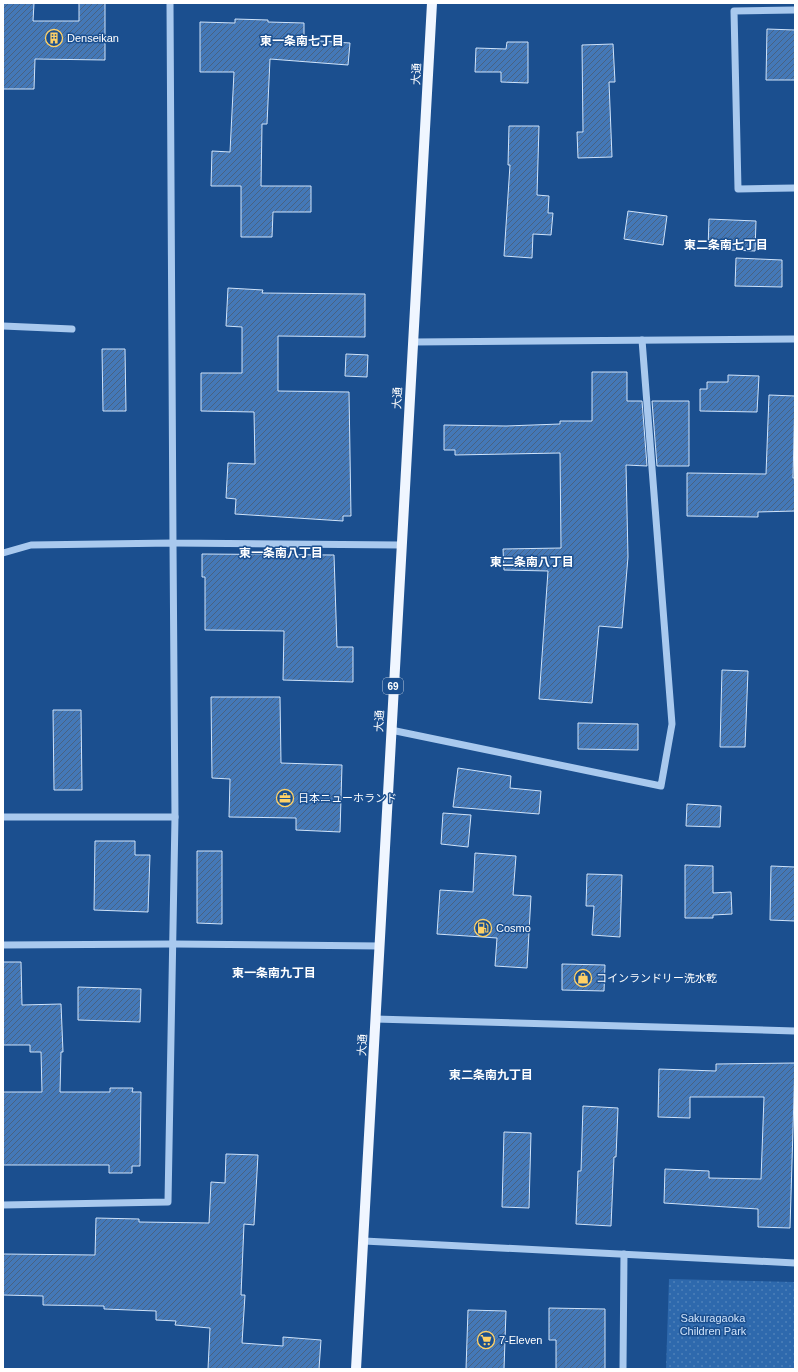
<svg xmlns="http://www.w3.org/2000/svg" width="798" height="1372" font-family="Arial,'Noto Sans JP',sans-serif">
	<defs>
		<pattern id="park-dots" width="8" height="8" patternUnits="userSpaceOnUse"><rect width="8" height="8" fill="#2e69ad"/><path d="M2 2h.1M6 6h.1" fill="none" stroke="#4d80b9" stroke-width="1.8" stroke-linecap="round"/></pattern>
		<pattern id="building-hatch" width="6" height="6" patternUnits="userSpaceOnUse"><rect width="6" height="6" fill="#4478b7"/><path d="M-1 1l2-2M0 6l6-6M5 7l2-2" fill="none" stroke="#486282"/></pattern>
	</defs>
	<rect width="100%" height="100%" fill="#1b4f8f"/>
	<path fill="url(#park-dots)" d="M669 1279 795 1282V1369H666Z"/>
	<g fill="url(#building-hatch)" stroke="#cfe3fa">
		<path d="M3 3H34L33 21H79V3H105V60L35 59 34 89H3Z"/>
		<path d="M235 19 268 20V22L304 23V40L350 43 348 65 270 59 267 124H262L261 186H311V212H273L272 237H241V186H211L212 151 230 152 234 72H200V22L235 23Z"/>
		<path d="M767 29 795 30V80H766Z"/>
		<path d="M507 42H528V83L501 82V72H475L476 48 506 49Z"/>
		<path d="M613 44 615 82H609L612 157 578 158 577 132H583L582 45Z"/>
		<path d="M509 126H539L537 195 549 196 548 213H553L551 235 533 234 532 258 504 256 510 165H508Z"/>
		<path d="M628 211 667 216 663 245 624 239Z"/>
		<path d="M709 219 756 221 755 251 708 249Z"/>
		<path d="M736 258 782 260V287L735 286Z"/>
		<path d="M228 288 263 290 262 293 365 294V337L278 336V391L349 392 351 516H343V521L235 514 236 499 226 498 228 463 255 464 254 412 201 411V373H242V327L226 326Z"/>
		<path d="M102 349H125L126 411H103Z"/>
		<path d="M346 354 368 355 367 377 345 376Z"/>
		<path d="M592 372H627V401H642L647 466 626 465 628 557 622 628 599 626 592 703 539 699 548 571 504 570 503 549 561 548 560 453 455 455V450H444V425L506 426 560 424V421H592Z"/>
		<path d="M728 375 759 376 757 412 700 411V389H707V382H728Z"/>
		<path d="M769 395 795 396 793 478H795V511L758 512V517L687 516V473L766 474Z"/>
		<path d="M652 401H689V466H657Z"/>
		<path d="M202 554 334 555 337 647H353V682L283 680 284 631 205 630V577H202Z"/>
		<path d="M722 670 748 671 745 747H720Z"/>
		<path d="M211 697H280L281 763 342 765 340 832 296 830V818L229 817 230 779 212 778Z"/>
		<path d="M53 710H81L82 790H54Z"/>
		<path d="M578 723 638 724V750L578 749Z"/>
		<path d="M458 768 511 776 510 788 541 791 539 814 453 807Z"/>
		<path d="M687 804 721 806 720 827 686 826Z"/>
		<path d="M443 813 471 815 468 847 441 844Z"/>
		<path d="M95 841H135V855H150L148 912 94 910Z"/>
		<path d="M197 851H222V924L197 923Z"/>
		<path d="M475 853 516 856 513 895 531 896 527 968 495 966 497 938 437 934 440 890 473 892Z"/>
		<path d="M685 865 713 866V893L731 892 732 914 713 915V918H685Z"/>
		<path d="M771 866 795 867V921L770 920Z"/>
		<path d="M587 874 622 875 620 937 592 935 594 906H586Z"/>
		<path d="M3 962H21L22 1005 61 1004 63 1052H61L60 1092H110V1088H133L132 1092H141L140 1166H132V1173H109V1165H3V1092H42L41 1052H30V1045H3Z"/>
		<path d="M562 964 605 965 604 991 562 990Z"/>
		<path d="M78 987 141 989 140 1022 78 1020Z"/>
		<path d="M795 1063 790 1228 758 1227V1209L664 1203 665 1169 709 1171V1178L761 1179 764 1097H690V1118L658 1117 659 1069 716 1071V1064Z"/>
		<path d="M583 1106 618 1108 616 1157H614L611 1226 576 1224 578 1171H581Z"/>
		<path d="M504 1132 531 1133 529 1208 502 1207Z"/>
		<path d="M226 1154 258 1155 254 1225 244 1224 241 1295H245L242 1343 283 1346V1337L321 1340 319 1369H208L210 1328 175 1325 176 1321 156 1320V1311L104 1309V1306L43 1305V1296L3 1295V1254L95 1255 96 1218 139 1219V1222L209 1223 211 1182 225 1183Z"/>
		<path d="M549 1308 605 1309V1369H556V1340H549Z"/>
		<path d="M468 1310 506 1311 504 1369H466Z"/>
	</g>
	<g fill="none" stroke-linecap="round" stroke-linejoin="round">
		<g stroke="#a9c9ee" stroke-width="7">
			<path d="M170 3 173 543 400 545"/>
			<path d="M795 10 734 11 738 189 795 188"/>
			<path d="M3 326 72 329"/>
			<path d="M413 342 795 339"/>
			<path d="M3 553 31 545 173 543 175 817 168 1202 3 1205"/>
			<path d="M391 730 661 786 672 724 642 340"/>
			<path d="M3 817H175"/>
			<path d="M3 945 174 944 380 946"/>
			<path d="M375 1019 795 1031"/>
			<path d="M364 1241 795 1263"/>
			<path d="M623 1369 624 1254"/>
		</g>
		<path stroke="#f0f6ff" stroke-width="10" d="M356 1369 432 3"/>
	</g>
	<defs>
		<g id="building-ring" transform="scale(0.9)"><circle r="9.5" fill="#1b4f8f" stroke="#ffd166" stroke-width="1.5"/><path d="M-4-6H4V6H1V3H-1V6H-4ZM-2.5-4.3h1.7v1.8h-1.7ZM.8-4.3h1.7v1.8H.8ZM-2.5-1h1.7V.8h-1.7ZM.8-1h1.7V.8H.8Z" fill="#ffd166"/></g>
		<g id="office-ring" transform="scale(0.9)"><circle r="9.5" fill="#1b4f8f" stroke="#ffd166" stroke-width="1.5"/><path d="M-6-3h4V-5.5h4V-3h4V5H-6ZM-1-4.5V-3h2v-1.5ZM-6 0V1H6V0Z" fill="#ffd166"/></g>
		<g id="fuel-ring" transform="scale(0.9)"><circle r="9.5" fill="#1b4f8f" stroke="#ffd166" stroke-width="1.5"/><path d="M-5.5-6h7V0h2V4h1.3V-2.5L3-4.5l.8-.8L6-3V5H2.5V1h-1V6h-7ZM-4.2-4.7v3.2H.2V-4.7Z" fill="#ffd166"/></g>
		<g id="shop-ring" transform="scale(0.9)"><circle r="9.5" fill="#1b4f8f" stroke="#ffd166" stroke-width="1.5"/><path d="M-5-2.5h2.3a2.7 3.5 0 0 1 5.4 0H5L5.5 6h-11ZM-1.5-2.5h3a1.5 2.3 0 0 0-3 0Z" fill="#ffd166"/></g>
		<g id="supermarket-ring" transform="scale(0.9)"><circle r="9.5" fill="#1b4f8f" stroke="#ffd166" stroke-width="1.5"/><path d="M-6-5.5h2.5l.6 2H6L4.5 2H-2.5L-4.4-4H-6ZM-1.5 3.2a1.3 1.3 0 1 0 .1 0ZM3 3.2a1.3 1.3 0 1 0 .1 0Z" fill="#ffd166"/></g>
	</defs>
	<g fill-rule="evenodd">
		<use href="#building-ring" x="54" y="38"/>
		<use href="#office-ring" x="285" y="798"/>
		<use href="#fuel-ring" x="483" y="928"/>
		<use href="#shop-ring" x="583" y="978"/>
		<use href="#supermarket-ring" x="486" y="1340"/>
	</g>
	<g text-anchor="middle" stroke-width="3" stroke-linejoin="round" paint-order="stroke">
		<rect fill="#1b4f8f" stroke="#bbcadd" stroke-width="1" x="383" y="678" width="20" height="16" rx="3"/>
		<g font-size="10" font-weight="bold" fill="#fff">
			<text x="393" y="690">69</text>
		</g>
		<g font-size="11" fill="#fff" stroke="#1b4f8f" text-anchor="start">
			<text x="67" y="42">Denseikan</text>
			<text x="298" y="802">日本ニューホランド</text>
			<text x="496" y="932">Cosmo</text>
			<text x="596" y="982">コインランドリー洗水乾</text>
			<text x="499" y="1344">7-Eleven</text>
		</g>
		<g font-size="11" fill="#fff" stroke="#1b4f8f">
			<text transform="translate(416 74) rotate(-87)" y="4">大通</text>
			<text transform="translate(397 398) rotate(-87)" y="4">大通</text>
			<text transform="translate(379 721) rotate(-87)" y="4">大通</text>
			<text transform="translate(362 1045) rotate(-87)" y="4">大通</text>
		</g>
		<g font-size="11" fill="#cfe3fa" stroke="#1b4f8f">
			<text x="713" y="1322">Sakuragaoka<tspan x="713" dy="13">Children Park</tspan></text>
		</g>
		<g font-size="12" font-weight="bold" fill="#fff" stroke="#1b4f8f">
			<text x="302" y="45">東一条南七丁目</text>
			<text x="726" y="249">東二条南七丁目</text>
			<text x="281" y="557">東一条南八丁目</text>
			<text x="532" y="566">東二条南八丁目</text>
			<text x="274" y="977">東一条南九丁目</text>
			<text x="491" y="1079">東二条南九丁目</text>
		</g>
	</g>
	<rect width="798" height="1372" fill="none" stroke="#ffffff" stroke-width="8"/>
</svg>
